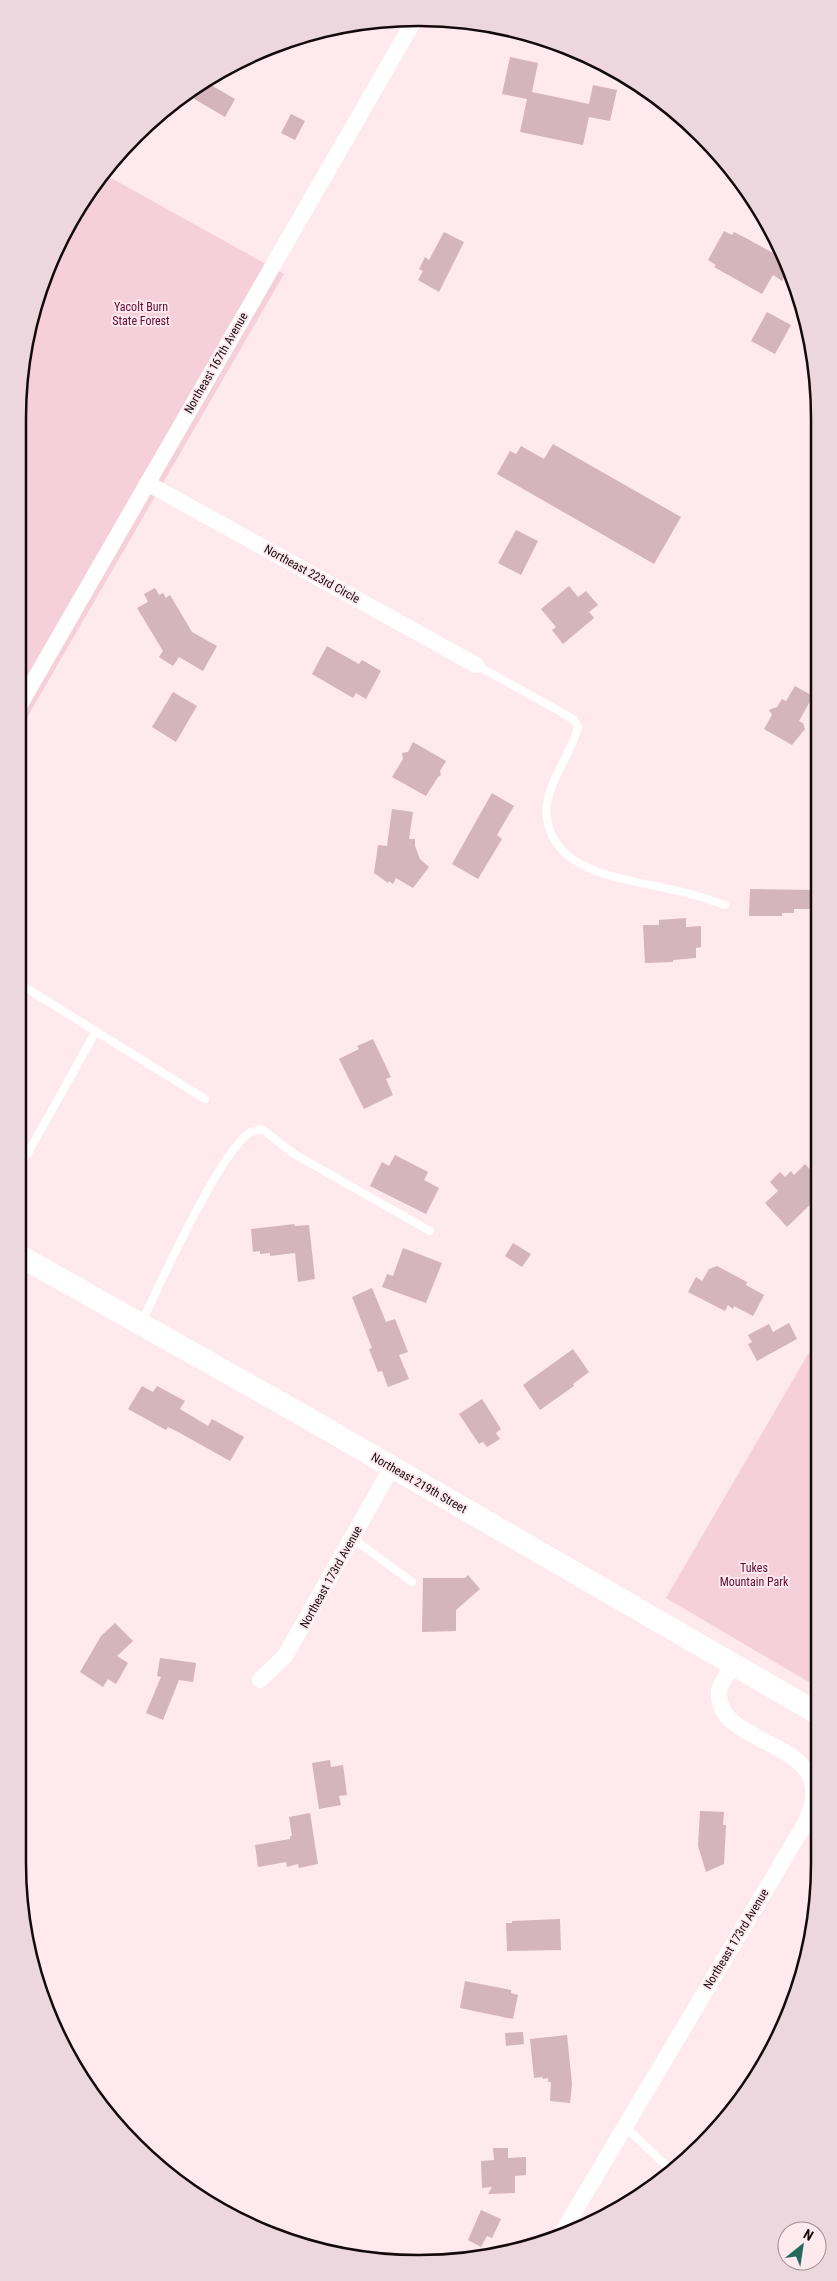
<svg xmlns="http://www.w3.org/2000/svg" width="837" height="2281" font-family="'Roboto Condensed',sans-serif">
	<rect width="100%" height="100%" fill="#fee9ef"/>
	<g fill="#f5cfda">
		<path d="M102 173 284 274 18 733V419L31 314 59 241Z"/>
		<path d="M818 1337 819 1688 666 1598Z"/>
	</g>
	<g fill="#d4b4bd">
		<path d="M510 57 538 63 532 92 589 104 593 85 617 90 610 121 589 117 583 145 520 132 527 99 502 94Z"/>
		<path d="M204 81 235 99 225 117 186 94Z"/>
		<path d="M291 114 305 121 295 140 281 133Z"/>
		<path d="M724 231 732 235 734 232 744 237 784 259 787 271 782 281 773 275 762 294 714 267 716 265 708 260Z"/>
		<path d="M444 232 464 242 439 292 418 280 423 271 419 269 425 257 429 260Z"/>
		<path d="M767 312 791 325 775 354 751 341Z"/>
		<path d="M553 444 681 517 654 564 497 474 510 451 516 454 521 446 544 459Z"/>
		<path d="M516 530 538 541 521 575 498 563Z"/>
		<path d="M569 586 578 597 586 591 598 605 589 612 594 618 563 644 552 630 556 627 541 609Z"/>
		<path d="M155 588 159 595 163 593 166 598 170 595 192 632 217 646 203 671 179 657 173 666 159 657 163 651 137 608 148 602 144 594Z"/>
		<path d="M327 646 359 664 362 660 381 671 366 699 356 693 353 698 312 674Z"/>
		<path d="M795 686 813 696 799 721 803 723 805 729 792 745 764 729 772 715 769 710 777 707 782 699 786 701Z"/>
		<path d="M173 692 197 706 176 742 152 727Z"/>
		<path d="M413 742 446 761 440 771 441 775 438 777 426 796 392 777 403 759 402 753 408 752Z"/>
		<path d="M492 793 514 806 497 835 502 839 478 879 452 864Z"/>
		<path d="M392 809 413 812 409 839H415V846L420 859 429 867 413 888 396 878 393 884 389 881 388 883 374 873 378 845 387 846Z"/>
		<path d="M750 889 817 890V909H794V913H782V916H749Z"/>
		<path d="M686 918V927L701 926V947L696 948V958L673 960V962L645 963 643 925H659V920Z"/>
		<path d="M373 1039 391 1077 386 1079 393 1095 364 1109 339 1059 359 1049 357 1046Z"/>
		<path d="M395 1155 428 1172 424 1180 439 1188 426 1214 370 1186 382 1162 389 1166Z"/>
		<path d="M805 1164 818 1178V1197L787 1227 765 1203 778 1191 770 1182 780 1172 785 1177 791 1171 794 1175Z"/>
		<path d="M294 1224 295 1226 309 1225 315 1279 298 1282 295 1253 270 1256V1253L260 1254V1251L253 1252 251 1229Z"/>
		<path d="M513 1243 531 1254 522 1267 505 1256Z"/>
		<path d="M403 1248 442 1263 426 1303 382 1287 387 1274 393 1276Z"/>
		<path d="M717 1266 747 1282 746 1285 764 1295 753 1316 734 1306 733 1309 728 1305 725 1311 688 1292 696 1277 702 1281 709 1269Z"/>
		<path d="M372 1288 386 1322 395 1319 408 1352 399 1355 409 1379 388 1387 382 1371 378 1372 369 1349 372 1348 352 1297Z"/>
		<path d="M789 1323 797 1339 757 1361 748 1344 752 1342 748 1335 769 1324 773 1332Z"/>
		<path d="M573 1349 589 1372 573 1384 574 1386 540 1410 523 1385Z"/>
		<path d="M142 1386 153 1392 157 1386 185 1401 180 1409 208 1426 212 1419 244 1437 230 1461 180 1433 168 1427 166 1430 128 1409Z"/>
		<path d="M482 1399 501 1429 496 1433 500 1439 487 1447 483 1442 479 1444 459 1414Z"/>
		<path d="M468 1575 480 1589 456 1610V1631L422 1632 423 1578H465Z"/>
		<path d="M115 1623 133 1641 117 1656 128 1663 116 1684 108 1679 103 1687 80 1672 101 1636Z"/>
		<path d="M160 1658 196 1663 193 1682 179 1680 163 1720 146 1713 161 1677 157 1676Z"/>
		<path d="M330 1760 331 1767 343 1765 347 1795 339 1796 341 1805 319 1809 312 1763Z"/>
		<path d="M700 1811 724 1812 723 1825H726L724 1864 706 1872 698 1846Z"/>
		<path d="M310 1813 318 1864 299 1868 298 1864 287 1867 286 1862 258 1867 255 1845 290 1839V1836H292L289 1817Z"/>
		<path d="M560 1919 561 1950 507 1951 506 1923H512V1921Z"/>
		<path d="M465 1981 511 1990V1993L518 1995 513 2019 460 2008Z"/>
		<path d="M523 2032 524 2044 506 2046 505 2033Z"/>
		<path d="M567 2035 572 2084 570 2103 550 2101 551 2082H548V2078L543 2079 542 2077 534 2078 530 2039Z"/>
		<path d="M493 2148H508V2158L526 2157V2175L515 2176V2193L488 2194 492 2187 482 2188 481 2161 494 2160Z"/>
		<path d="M481 2210 501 2219 492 2238 487 2236 481 2247 468 2240Z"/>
	</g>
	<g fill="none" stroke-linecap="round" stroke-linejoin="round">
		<g stroke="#fff" stroke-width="8">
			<path d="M476 665 561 712 574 720 578 727C571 754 551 777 547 804 545 813 547 821 550 830 565 877 637 880 678 891 694 894 710 900 725 905"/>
			<path d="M18 983 205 1099"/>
			<path d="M18 1164 28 1153 96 1031"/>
			<path d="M141 1323C159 1287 221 1148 251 1132 254 1131 258 1130 262 1129L294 1154 430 1231"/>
			<path d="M352 1538 412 1582"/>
			<path d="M625 2127 670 2169"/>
		</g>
		<g stroke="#fff" stroke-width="16">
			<path d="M147 483 476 665"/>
			<path d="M18 708 415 19"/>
			<path d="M260 1680 285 1656 392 1467"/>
			<path d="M560 2236 806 1822C808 1815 812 1807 813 1800 822 1739 715 1745 719 1691 720 1683 729 1671 734 1664"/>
		</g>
		<path stroke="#fff" stroke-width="22" d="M18 1255 297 1412 819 1714"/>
	</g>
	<g text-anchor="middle" stroke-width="4" stroke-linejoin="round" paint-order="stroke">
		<g font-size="12" fill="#5e0a32" stroke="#fee9ef">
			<text x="141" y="311">Yacolt Burn<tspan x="141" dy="14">State Forest</tspan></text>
			<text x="754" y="1572">Tukes<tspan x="754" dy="14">Mountain Park</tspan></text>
		</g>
		<g font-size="12" fill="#140a0d" stroke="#fee9ef">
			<text transform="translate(216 363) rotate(-60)" y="4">Northeast 167th Avenue</text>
			<text transform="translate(312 574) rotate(29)" y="4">Northeast 223rd Circle</text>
			<text transform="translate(419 1483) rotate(30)" y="4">Northeast 219th Street</text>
			<text transform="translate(331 1577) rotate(-61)" y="4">Northeast 173rd Avenue</text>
			<text transform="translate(736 1939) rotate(-59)" y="4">Northeast 173rd Avenue</text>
		</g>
	</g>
	<path d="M0 0H837V2281H0ZM418 26H419A392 392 0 0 1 811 418V1863A392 392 0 0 1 419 2255H418A392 392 0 0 1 26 1863V418A392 392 0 0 1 418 26Z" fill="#ebd7dd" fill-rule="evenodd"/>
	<path fill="none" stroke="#140a0d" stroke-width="2.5" d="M418 26H419A392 392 0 0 1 811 418V1863A392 392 0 0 1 419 2255H418A392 392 0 0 1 26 1863V418A392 392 0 0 1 418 26Z"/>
	<g transform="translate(802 2246) rotate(30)"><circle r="24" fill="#fee9ef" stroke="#a09095"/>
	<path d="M0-4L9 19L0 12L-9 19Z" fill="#23695c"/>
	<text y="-8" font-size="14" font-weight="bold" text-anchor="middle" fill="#140a0d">N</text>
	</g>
</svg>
